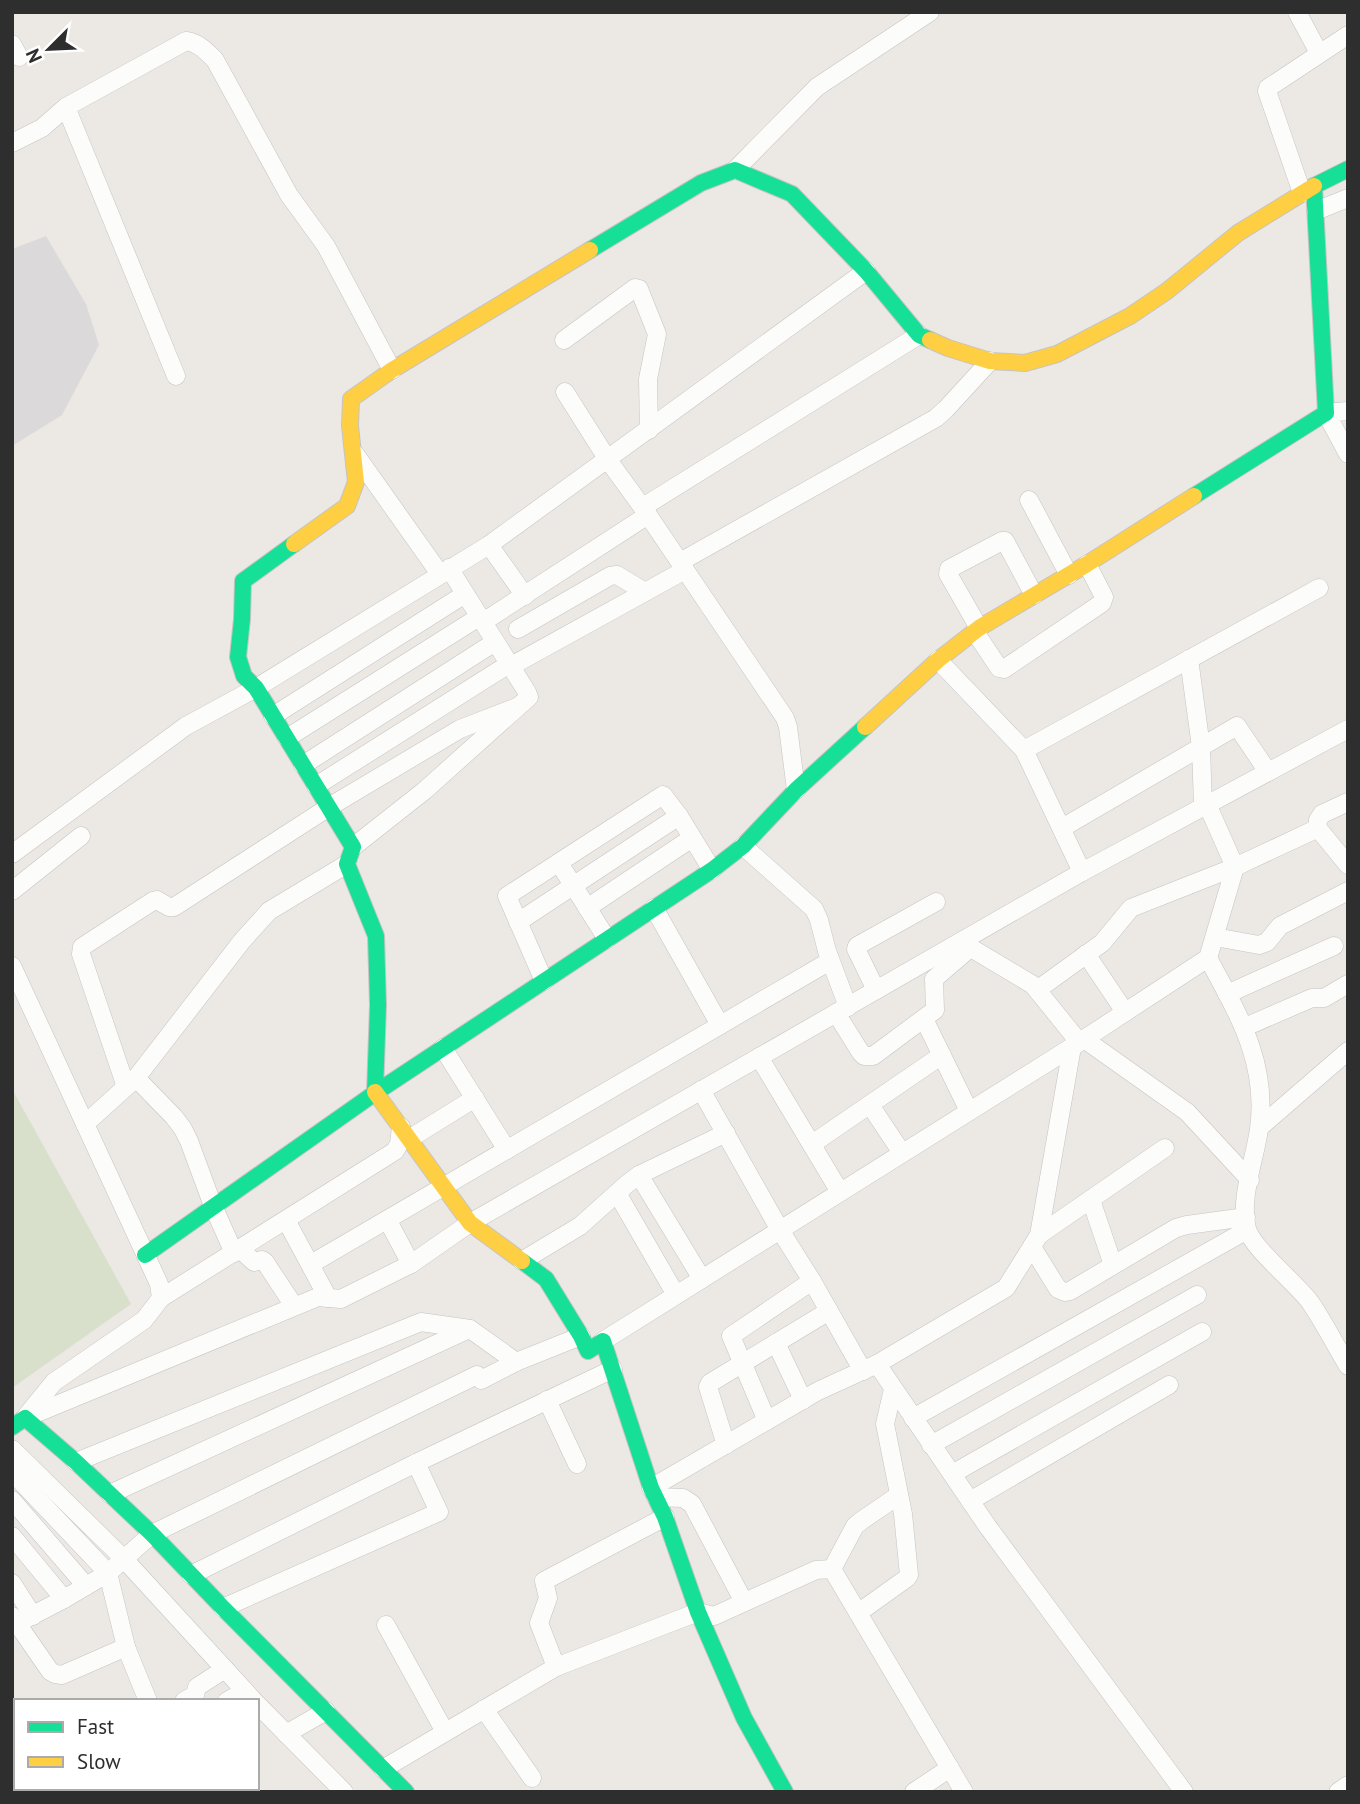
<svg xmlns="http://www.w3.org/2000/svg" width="1360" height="1804" font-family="'PT Sans',sans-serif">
	<rect width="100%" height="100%" fill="#ece8e4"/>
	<path fill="#dcd9db" d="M46 236 86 304 99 345 62 415 12 446V249Z"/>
	<path fill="#d8e0cc" d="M12 1089 131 1304 12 1388Z"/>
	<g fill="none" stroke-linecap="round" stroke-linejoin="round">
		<g stroke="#c5c4c5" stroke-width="19">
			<g id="street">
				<path d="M1297 12 1319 53"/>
				<path d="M12 44 19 57"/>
				<path d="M66 107 176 376"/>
				<path d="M12 143 42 128 66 107 186 41C199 43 206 51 215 60L289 195 326 246 392 370"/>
				<path d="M735 170 817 87 930 12"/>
				<path d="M1302 193 1267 91 1268 88 1348 35"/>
				<path d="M1316 211 1348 198"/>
				<path d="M564 340 635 288 639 289 657 334 648 379 649 430"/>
				<path d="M565 392 608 460 648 515 785 718 788 727 796 790"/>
				<path d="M1348 411 1326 413 1348 454"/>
				<path d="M355 454 440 574"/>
				<path d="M1029 500 1069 575"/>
				<path d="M643 507 919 335"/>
				<path d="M489 545 525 596"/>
				<path d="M680 562 936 418 946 409 990 361"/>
				<path d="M483 622 648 515"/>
				<path d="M979 628 948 574 949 569 1002 541H1005L1034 595"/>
				<path d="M518 629 610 576 617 575 645 592"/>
				<path d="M975 632 999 668 1004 669 1102 603 1104 597 1087 564"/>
				<path d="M1189 659 1201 747 1203 806"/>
				<path d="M938 660 1024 750 1082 872"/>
				<path d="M511 666 685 570"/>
				<path d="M273 716 465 594"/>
				<path d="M287 738 479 617"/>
				<path d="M1024 750 1319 588"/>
				<path d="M303 765 495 642"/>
				<path d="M316 786 509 664"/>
				<path d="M1062 828 1237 726 1268 772"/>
				<path d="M1317 830 1318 820 1322 814 1348 802"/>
				<path d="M743 846 814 909 819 920 827 951 848 1007"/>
				<path d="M353 847 424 791 529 697 527 692 449 568"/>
				<path d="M12 854 186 726 256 688 489 545 866 271"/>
				<path d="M559 863 607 939"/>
				<path d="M12 891 81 836"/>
				<path d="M587 908 692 838"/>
				<path d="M654 908 720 1025"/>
				<path d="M518 922 679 816"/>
				<path d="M1215 937 1259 945 1267 942 1280 926 1348 891"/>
				<path d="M961 942 1033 985 1079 1042"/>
				<path d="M1086 954 1125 1012"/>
				<path d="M1208 958C1238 1014 1268 1062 1259 1129 1255 1159 1239 1199 1247 1229 1253 1249 1296 1283 1310 1302 1324 1322 1335 1345 1348 1366"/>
				<path d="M12 966 159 1284 161 1298 144 1320 54 1382 27 1415"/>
				<path d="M544 981 507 896 663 795 679 816 712 870"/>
				<path d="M876 990 856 949 857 946 936 902"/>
				<path d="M1037 990 1102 943 1131 908 1235 867 1314 830 1320 831 1348 865"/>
				<path d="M1227 994 1334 946"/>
				<path d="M836 1013 861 1053 864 1056H873L935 1010 934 979 970 948"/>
				<path d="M924 1019 969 1111"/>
				<path d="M1245 1027 1312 998H1324L1348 984"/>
				<path d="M1084 1039 1187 1112 1250 1180"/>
				<path d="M443 1048 507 1150"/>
				<path d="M759 1057 840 1192"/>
				<path d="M136 1078 174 1117 183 1129 189 1141 213 1206 234 1253"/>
				<path d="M126 1087 81 954 82 947 153 901 157 900 169 907H174L329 807 460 729 517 707"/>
				<path d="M701 1090 780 1230 812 1281 863 1371"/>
				<path d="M870 1105 902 1153"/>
				<path d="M85 1124 136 1078 242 941 269 911 347 864"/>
				<path d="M1260 1127 1348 1051"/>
				<path d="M409 1139 475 1098"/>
				<path d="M812 1144 942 1055"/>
				<path d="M639 1175 702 1279"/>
				<path d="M617 1193 676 1295"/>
				<path d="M1091 1200 1113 1265"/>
				<path d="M286 1220 328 1298"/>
				<path d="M388 1221 411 1264"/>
				<path d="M1039 1235 1165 1148"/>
				<path d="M1032 1247 1058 1289 1065 1292 1070 1291 1176 1228 1187 1225 1246 1217"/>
				<path d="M240 1249 254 1262 262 1260 265 1262 294 1306"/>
				<path d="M522 1261 580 1226 627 1184 639 1175 726 1133"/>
				<path d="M311 1264 830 961"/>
				<path d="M161 1298 395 1151 399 1144 401 1127"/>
				<path d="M603 1341 1072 1047 1208 958 1235 867 1207 804"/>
				<path d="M776 1343 803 1400"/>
				<path d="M877 1364 988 1527 1184 1792"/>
				<path d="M547 1400 577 1464"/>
				<path d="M25 1418 318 1297 341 1299 411 1264 470 1223 1082 872 1348 729"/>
				<path d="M913 1418 1247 1230"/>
				<path d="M767 1421 731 1336 812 1281"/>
				<path d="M726 1445 708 1387 710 1383 829 1311"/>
				<path d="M931 1445 1197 1295"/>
				<path d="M12 1449 124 1559 254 1701"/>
				<path d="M76 1462 421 1322 470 1329 516 1362"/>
				<path d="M12 1472 108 1573 126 1647 148 1701"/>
				<path d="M952 1474 1202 1332"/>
				<path d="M651 1488 818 1391 877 1364 1006 1288 1039 1235 1072 1047"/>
				<path d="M110 1494 469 1329"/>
				<path d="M656 1497 683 1498 692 1504 744 1602"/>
				<path d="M12 1500 86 1586"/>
				<path d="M970 1501 1169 1385"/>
				<path d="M12 1536 64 1599"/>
				<path d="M832 1569 855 1526 861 1521 899 1495"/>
				<path d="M191 1575 416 1463 613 1369"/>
				<path d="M12 1583 33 1616"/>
				<path d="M223 1608 439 1512 416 1463"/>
				<path d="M858 1613 907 1578 909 1575 903 1514 885 1424 893 1389"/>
				<path d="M12 1616 50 1671 55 1674 62 1675 126 1647"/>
				<path d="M386 1625 445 1732"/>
				<path d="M12 1626 64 1599 108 1573 152 1534 477 1375 481 1380 516 1362 581 1336"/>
				<path d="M556 1667 539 1623 548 1598 544 1581 665 1517"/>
				<path d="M184 1701 195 1695 197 1687 225 1669"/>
				<path d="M227 1701 245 1691"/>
				<path d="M257 1704 344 1792"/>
				<path d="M484 1709 532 1778"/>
				<path d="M286 1734 326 1711"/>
				<path d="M383 1769 556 1667 698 1612 714 1616 816 1570 832 1569 964 1792"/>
				<path d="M12 1773 16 1772"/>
				<path d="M90 1788 92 1792"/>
				<path d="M53 1792 60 1788"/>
				<path d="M914 1792 950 1768"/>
				<path d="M1338 1792 1348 1785"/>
			</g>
		</g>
		<g stroke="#c5c4c5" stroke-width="18">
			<g id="fast">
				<path d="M590 250 701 183 735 170 792 194 866 271 919 335 930 340"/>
				<path d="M1194 496 1326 413 1314 186 1348 169"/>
				<path d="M294 544 243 581 242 619 238 657 244 676 256 688 353 847 347 864 376 936 378 1005 375 1092"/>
				<path d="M145 1255 375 1093 712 870 743 846 796 790 865 727"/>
				<path d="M522 1261 546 1279 581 1336 588 1351 603 1341 651 1488 665 1517 698 1612 744 1718 785 1792"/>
				<path d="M12 1427 25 1418 76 1462 152 1534 223 1608 406 1792"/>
			</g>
		</g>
		<g stroke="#c5c4c5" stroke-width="18">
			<g id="slow">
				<path d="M930 340 948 348 990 361 1025 363 1057 354 1130 316 1167 291 1238 233 1314 186"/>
				<path d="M294 544 347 506 356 482 350 426 351 399 392 370 590 250"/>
				<path d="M865 727 938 660 979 628 1087 564 1194 496"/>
				<path d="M375 1092 470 1223 522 1261"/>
			</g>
		</g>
		<use href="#street" stroke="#fcfcfb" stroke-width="18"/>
		<use href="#fast" stroke="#16e098" stroke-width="16"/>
		<use href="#slow" stroke="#ffcf43" stroke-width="16"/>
	</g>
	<rect width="1360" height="1804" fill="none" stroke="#2e2e2e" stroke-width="28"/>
	<rect x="14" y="1699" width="245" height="91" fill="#ffffff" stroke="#ababab" stroke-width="2"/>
	<rect x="28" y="1722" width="35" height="10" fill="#16e098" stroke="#ababab" stroke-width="2"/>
	<text x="77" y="1734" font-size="21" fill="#2e2e2e">Fast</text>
	<rect x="28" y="1757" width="35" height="10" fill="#ffcf43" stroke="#ababab" stroke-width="2"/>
	<text x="77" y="1769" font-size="21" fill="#2e2e2e">Slow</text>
	<g transform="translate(49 49) rotate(246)" stroke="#ffffff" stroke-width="5" paint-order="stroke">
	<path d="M0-5L12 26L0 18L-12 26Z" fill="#2e2e2e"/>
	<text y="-10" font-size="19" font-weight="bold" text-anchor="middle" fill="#2e2e2e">N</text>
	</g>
</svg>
